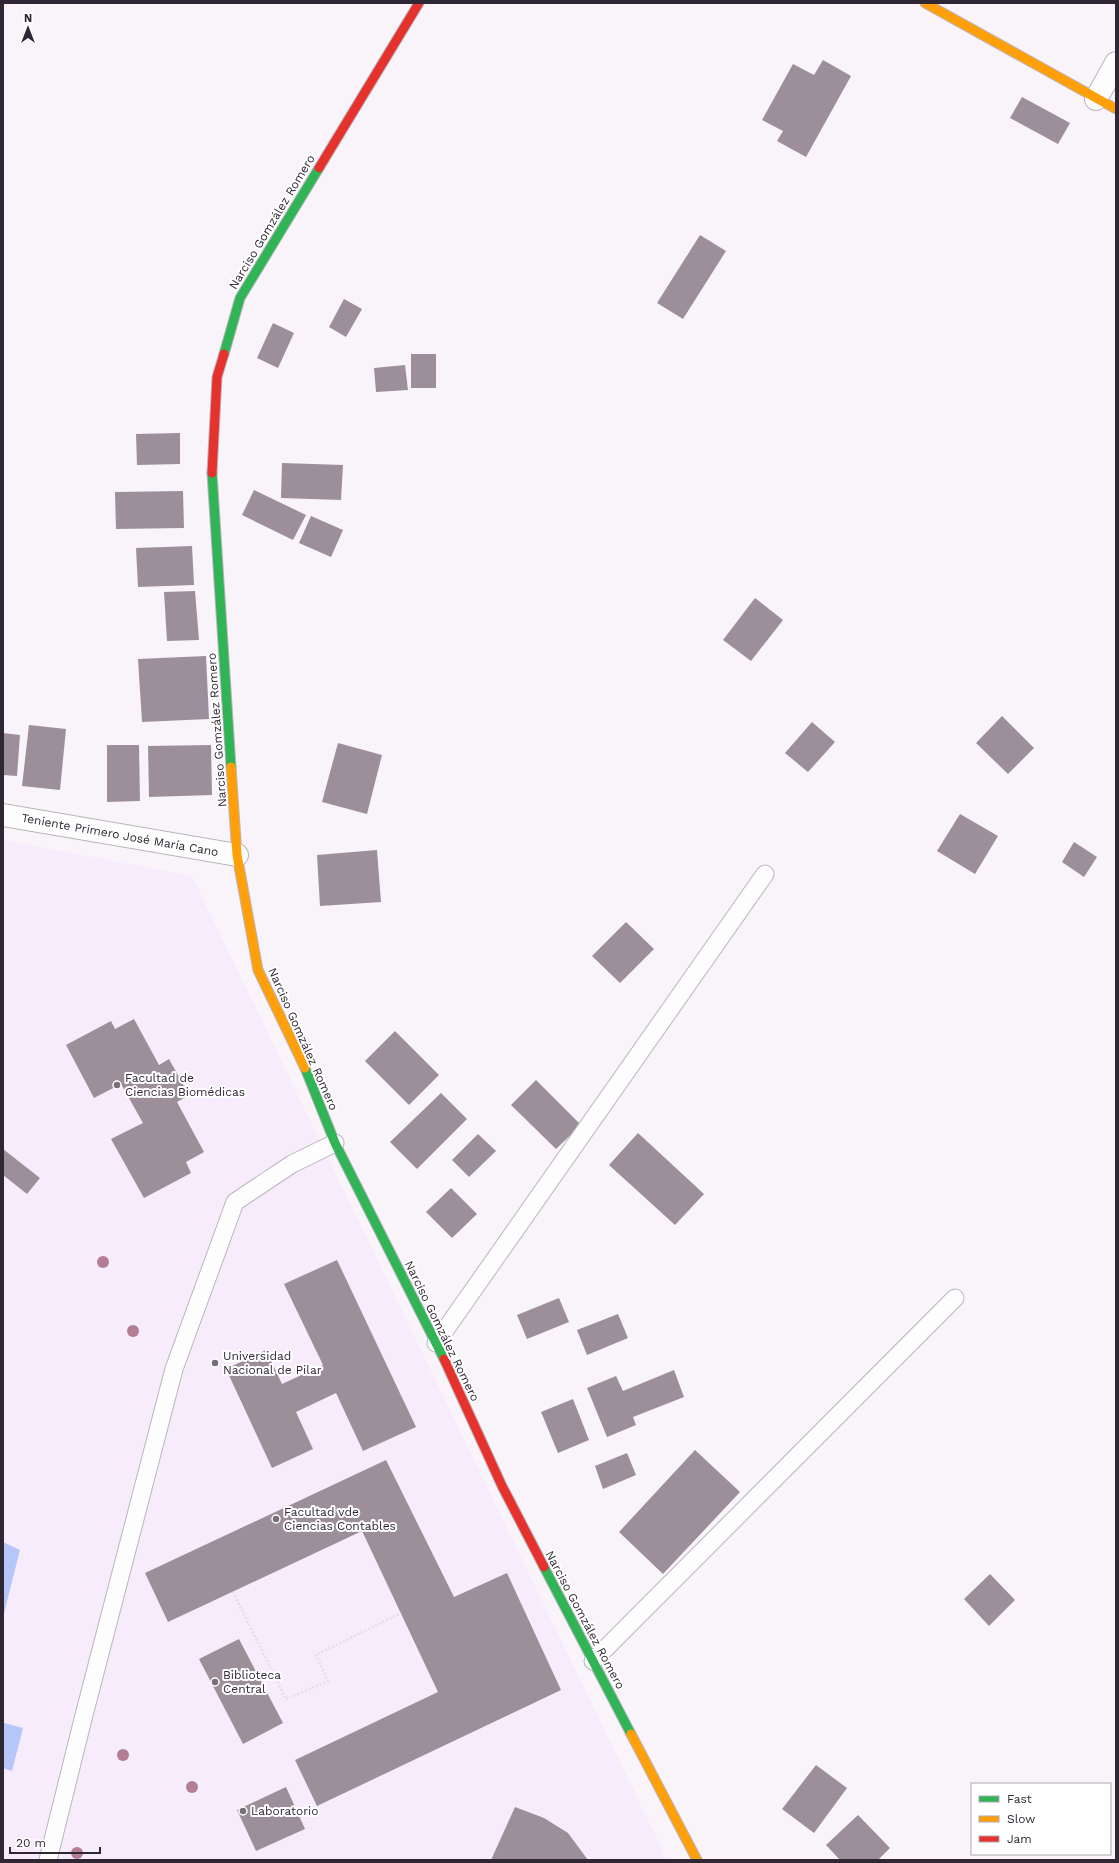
<svg xmlns="http://www.w3.org/2000/svg" width="1119" height="1863" font-family="'Work Sans',sans-serif">
	<rect width="100%" height="100%" fill="#f8f4fa"/>
	<path fill="#f7ecfc" d="M3 840 192 876 663 1851 665 1860H3Z"/>
	<g fill="#b6c6f9">
		<path d="M3 1542 20 1550 3 1617Z"/>
		<path d="M4 1723 23 1728 12 1771 3 1768Z"/>
	</g>
	<g fill="#9c8f9a">
		<path d="M823 60 851 76 806 157 777 141 783 131 762 120 793 64 814 75Z"/>
		<path d="M1022 97 1070 123 1058 144 1010 118Z"/>
		<path d="M700 235 726 251 683 319 657 303Z"/>
		<path d="M344 299 362 309 346 337 329 327Z"/>
		<path d="M273 323 294 333 278 368 257 358Z"/>
		<rect x="411" y="354" width="25" height="34"/>
		<path d="M405 365 408 390 376 392 374 368Z"/>
		<path d="M180 433V464L137 465 136 434Z"/>
		<path d="M282 463 343 465 341 500 281 498Z"/>
		<path d="M254 490 306 515 293 540 242 515Z"/>
		<path d="M183 491 184 528 116 529 115 492Z"/>
		<path d="M311 516 343 530 331 557 299 543Z"/>
		<path d="M192 546 194 585 138 587 136 548Z"/>
		<path d="M195 591 199 640 167 641 164 592Z"/>
		<path d="M755 598 783 620 751 661 723 640Z"/>
		<path d="M206 656 209 719 142 722 138 659Z"/>
		<path d="M1002 716 1034 748 1008 774 976 743Z"/>
		<path d="M812 722 835 742 808 772 785 753Z"/>
		<path d="M29 725 66 729 60 790 22 786Z"/>
		<path d="M3 733 20 735 17 776 3 775Z"/>
		<path d="M338 743 382 755 367 814 322 802Z"/>
		<path d="M107 745H139L140 801 107 802Z"/>
		<path d="M211 745 212 795 149 797 148 746Z"/>
		<path d="M960 814 998 836 975 874 937 851Z"/>
		<path d="M1074 842 1097 857 1084 877 1062 862Z"/>
		<path d="M377 850 381 902 320 906 317 855Z"/>
		<path d="M626 922 654 949 620 983 592 956Z"/>
		<path d="M134 1019 159 1065 169 1059 189 1095 177 1102 204 1152 186 1162 191 1173 144 1198 111 1139 143 1123 121 1084 94 1098 66 1045 111 1021 115 1029Z"/>
		<path d="M395 1031 439 1075 409 1105 365 1061Z"/>
		<path d="M536 1080 581 1125 556 1149 511 1105Z"/>
		<path d="M441 1093 467 1119 417 1169 390 1142Z"/>
		<path d="M638 1133 704 1194 675 1225 609 1165Z"/>
		<path d="M478 1134 496 1151 469 1177 452 1160Z"/>
		<path d="M3 1149 40 1178 27 1194 3 1175Z"/>
		<path d="M451 1188 477 1214 452 1238 426 1212Z"/>
		<path d="M337 1260 416 1427 363 1451 336 1393 296 1412 313 1449 272 1468 226 1369 266 1350 282 1384 323 1365 284 1284Z"/>
		<path d="M559 1298 569 1322 527 1339 517 1315Z"/>
		<path d="M618 1314 628 1338 587 1355 577 1330Z"/>
		<path d="M674 1370 684 1397 633 1417 636 1425 607 1437 587 1388 616 1376 623 1391Z"/>
		<path d="M573 1399 589 1440 558 1453 541 1412Z"/>
		<path d="M695 1450 740 1492 663 1574 619 1532Z"/>
		<path d="M627 1453 636 1475 603 1489 595 1466Z"/>
		<path d="M386 1460 454 1597 507 1573 561 1690 317 1806 295 1760 438 1692 362 1531 168 1622 145 1573Z"/>
		<path d="M990 1574 1015 1600 989 1626 964 1599Z"/>
		<path d="M239 1639 283 1723 243 1744 199 1659Z"/>
		<path d="M816 1765 847 1788 814 1833 782 1809Z"/>
		<path d="M286 1787 305 1829 256 1851 237 1810Z"/>
		<path d="M515 1807 544 1818 568 1833 588 1860H491Z"/>
		<path d="M858 1815 890 1848 878 1860H840L826 1845Z"/>
	</g>
	<g fill="none" stroke-linecap="round" stroke-linejoin="round">
		<g stroke="#bab5bd" stroke-width="19">
			<g id="lane">
				<path d="M436 1343 765 874"/>
				<path d="M593 1661 955 1298"/>
				<path d="M48 1860 83 1719 174 1369 235 1202 292 1164 335 1143"/>
			</g>
		</g>
		<g stroke="#bab5bd" stroke-width="24">
			<g id="street">
				<path d="M1096 99 1116 63"/>
				<path d="M3 815 237 855"/>
			</g>
		</g>
		<g stroke="#bab5bd" stroke-width="11">
			<g id="fast">
				<path d="M224 354 240 298 319 168"/>
				<path d="M212 473 231 767"/>
				<path d="M305 1068 335 1143 444 1359"/>
				<path d="M544 1567 631 1734"/>
			</g>
		</g>
		<g stroke="#bab5bd" stroke-width="11">
			<g id="slow">
				<path d="M925 3 1116 109"/>
				<path d="M231 767 237 855 258 970 305 1068"/>
				<path d="M631 1734 697 1860"/>
			</g>
		</g>
		<g stroke="#bab5bd" stroke-width="11">
			<g id="jam">
				<path d="M319 168 419 3"/>
				<path d="M212 473 217 377 224 354"/>
				<path d="M444 1359 502 1486 544 1567"/>
			</g>
		</g>
		<path stroke="#e3e1e3" stroke-width="2.5" stroke-dasharray="2 2" stroke-linecap="butt" d="M233 1592 286 1699 328 1681 316 1655 401 1613"/>
		<use href="#lane" stroke="#fefdfe" stroke-width="17"/>
		<use href="#street" stroke="#fefdfe" stroke-width="22"/>
		<use href="#fast" stroke="#30b455" stroke-width="9"/>
		<use href="#slow" stroke="#ff9f0a" stroke-width="9"/>
		<use href="#jam" stroke="#e5322d" stroke-width="9"/>
	</g>
	<g fill="#b37d94">
		<circle cx="103" cy="1262" r="6"/>
		<circle cx="133" cy="1331" r="6"/>
		<circle cx="123" cy="1755" r="6"/>
		<circle cx="192" cy="1787" r="6"/>
		<circle cx="77" cy="1853" r="6"/>
	</g>
	<g fill="#756f79" stroke="#fff" stroke-width="1.5">
		<circle cx="117" cy="1085" r="4"/>
		<circle cx="215" cy="1363" r="4"/>
		<circle cx="276" cy="1519" r="4"/>
		<circle cx="215" cy="1682" r="4"/>
		<circle cx="243" cy="1811" r="4"/>
	</g>
	<g text-anchor="middle" stroke-width="4" stroke-linejoin="round" paint-order="stroke">
		<g font-size="12" fill="#2f2733" stroke="#fff">
			<text transform="translate(272 222) rotate(-59)" y="4">Narciso Gomzález Romero</text>
			<text transform="translate(217 730) rotate(-94)" y="4">Narciso Gomzález Romero</text>
			<text transform="translate(120 835) rotate(10)" y="4">Teniente Primero José María Cano</text>
			<text transform="translate(303 1039) rotate(66)" y="4">Narciso Gomzález Romero</text>
			<text transform="translate(442 1331) rotate(64)" y="4">Narciso Gomzález Romero</text>
			<text transform="translate(585 1620) rotate(62)" y="4">Narciso Gomzález Romero</text>
		</g>
		<g font-size="12" fill="#2f2733" stroke="#fff" text-anchor="start">
			<text x="125" y="1082">Facultad de<tspan x="125" dy="14">Ciencias Biomédicas</tspan></text>
			<text x="223" y="1360">Universidad<tspan x="223" dy="14">Nacional de Pilar</tspan></text>
			<text x="284" y="1516">Facultad vde<tspan x="284" dy="14">Ciencias Contables</tspan></text>
			<text x="223" y="1679">Biblioteca<tspan x="223" dy="14">Central</tspan></text>
			<text x="251" y="1815">Laboratorio</text>
		</g>
	</g>
	<rect width="1119" height="1863" fill="none" stroke="#2f2733" stroke-width="8"/>
	<rect x="971" y="1783" width="140" height="72" fill="#ffffff" stroke="#aca9ad"/>
	<rect x="979" y="1796" width="20" height="6" fill="#30b455" stroke="#aca9ad"/>
	<text x="1007" y="1803" font-size="12" fill="#2f2733">Fast</text>
	<rect x="979" y="1816" width="20" height="6" fill="#ff9f0a" stroke="#aca9ad"/>
	<text x="1007" y="1823" font-size="12" fill="#2f2733">Slow</text>
	<rect x="979" y="1836" width="20" height="6" fill="#e5322d" stroke="#aca9ad"/>
	<text x="1007" y="1843" font-size="12" fill="#2f2733">Jam</text>
	<g transform="translate(28 28)" stroke="#ffffff" stroke-width="3" paint-order="stroke">
	<path d="M0-3L7 15L0 10L-7 15Z" fill="#2f2733"/>
	<text y="-6" font-size="11" font-weight="bold" text-anchor="middle" fill="#2f2733">N</text>
	</g>
	<path d="M10 1847v6h90v-6" fill="none" stroke="#2f2733" stroke-width="2"/>
	<text x="16" y="1847" font-size="12" fill="#2f2733" stroke="#ffffff" stroke-width="3" paint-order="stroke">20 m</text>
</svg>
